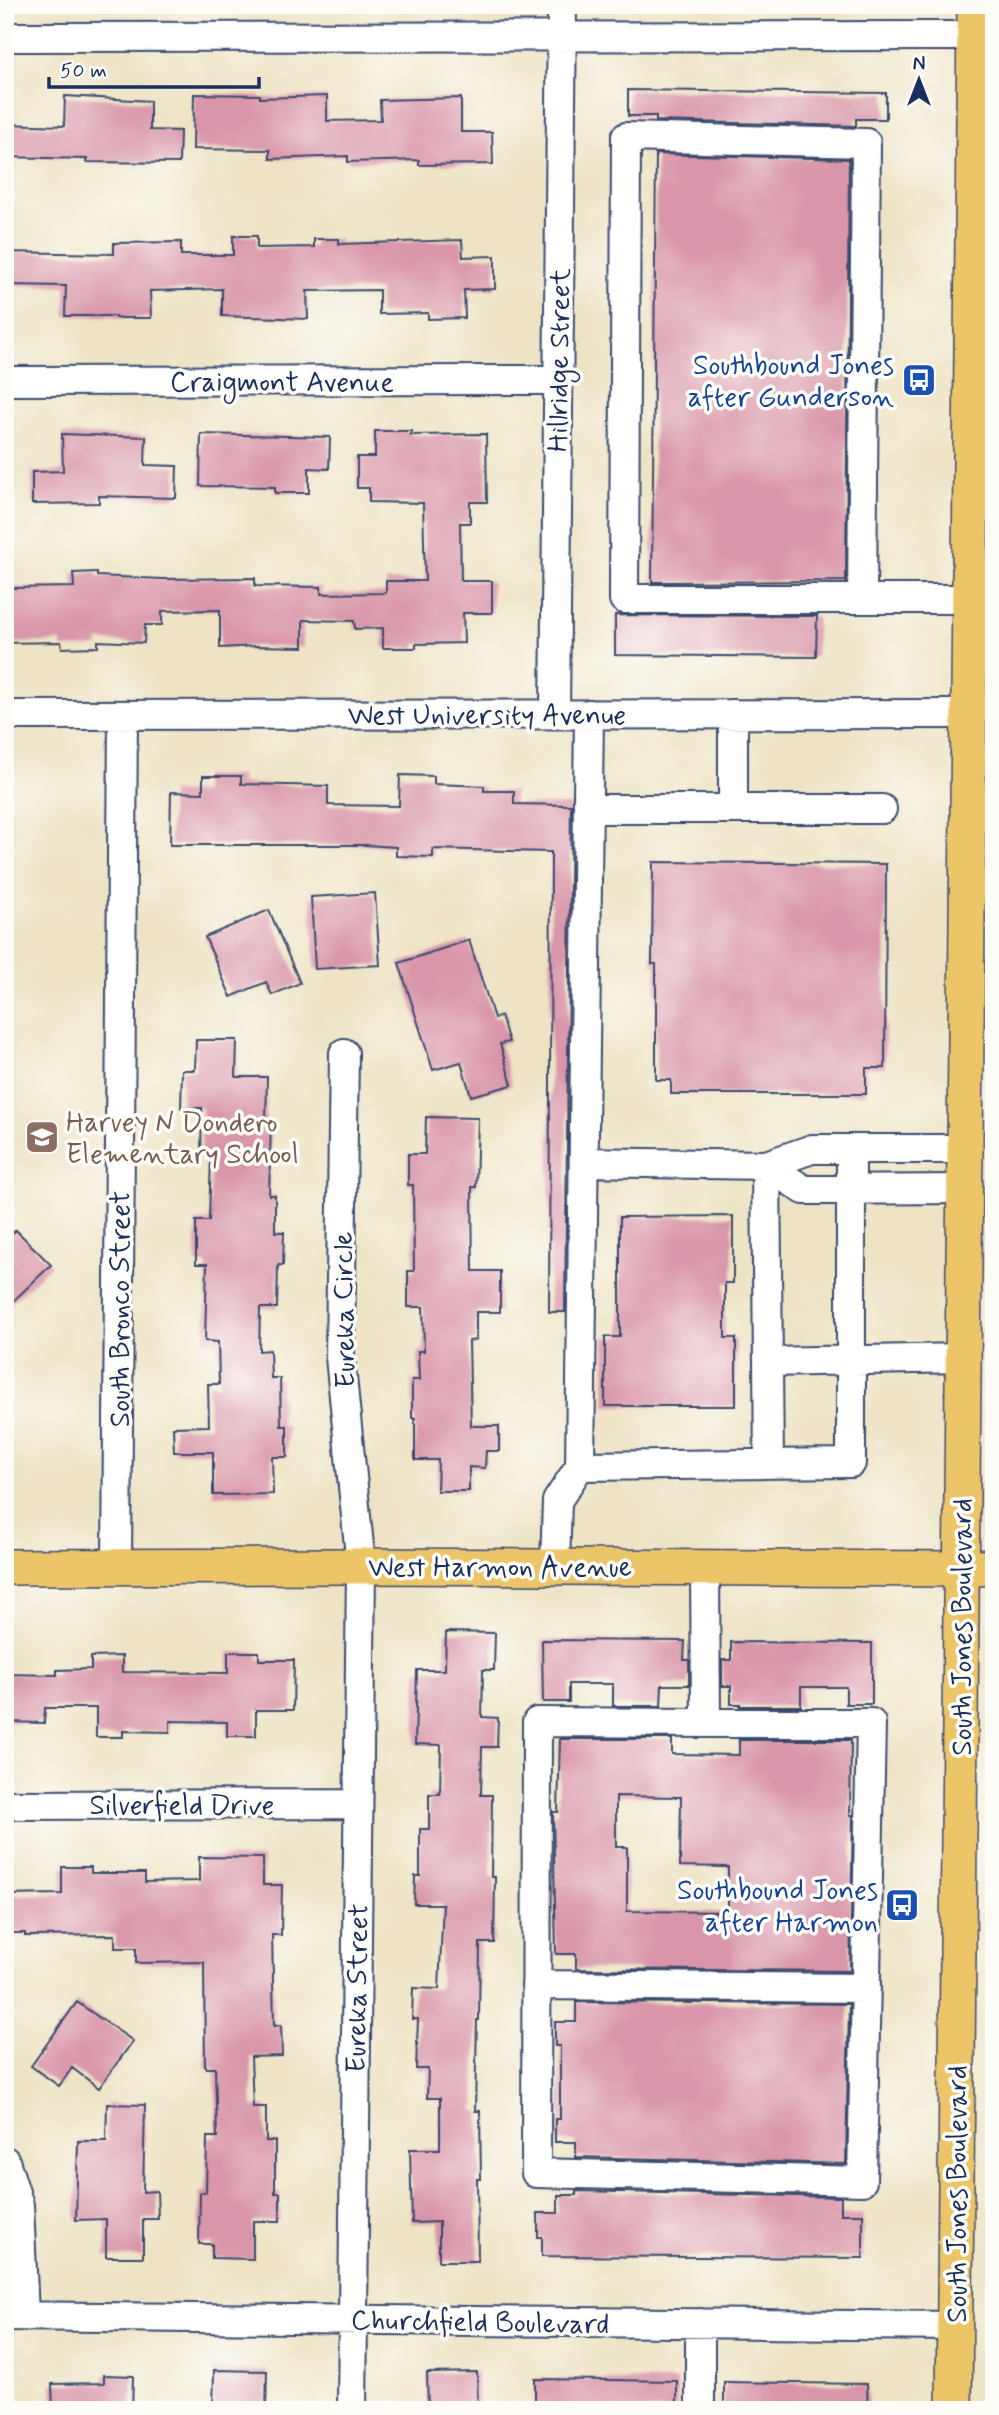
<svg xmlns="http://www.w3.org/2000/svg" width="999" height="2415" viewBox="0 0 999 2415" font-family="Mynerve,sans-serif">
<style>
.building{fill:#d995a9;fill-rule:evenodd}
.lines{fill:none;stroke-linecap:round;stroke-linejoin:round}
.minor-casing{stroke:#3b4a6d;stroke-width:32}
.major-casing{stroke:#3b4a6d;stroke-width:38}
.minor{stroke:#fff;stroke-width:28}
.major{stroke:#edc569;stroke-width:35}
.labels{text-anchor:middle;stroke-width:7;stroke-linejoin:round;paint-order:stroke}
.street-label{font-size:28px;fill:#1b2f5e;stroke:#fdfcf7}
.transit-label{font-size:28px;fill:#164399;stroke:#fdfcf7;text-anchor:end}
.education-label{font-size:28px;fill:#785e54;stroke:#fdfcf7;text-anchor:start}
</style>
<rect width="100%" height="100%" fill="#fdfcf7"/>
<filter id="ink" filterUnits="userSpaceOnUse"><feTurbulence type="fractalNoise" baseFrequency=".0143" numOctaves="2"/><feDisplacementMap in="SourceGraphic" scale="14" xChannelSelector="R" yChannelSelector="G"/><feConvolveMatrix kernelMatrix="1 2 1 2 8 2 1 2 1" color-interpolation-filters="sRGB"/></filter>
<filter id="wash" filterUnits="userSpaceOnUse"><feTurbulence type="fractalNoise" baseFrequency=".00686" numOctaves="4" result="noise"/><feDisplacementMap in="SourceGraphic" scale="28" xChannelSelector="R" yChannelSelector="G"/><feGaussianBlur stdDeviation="1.57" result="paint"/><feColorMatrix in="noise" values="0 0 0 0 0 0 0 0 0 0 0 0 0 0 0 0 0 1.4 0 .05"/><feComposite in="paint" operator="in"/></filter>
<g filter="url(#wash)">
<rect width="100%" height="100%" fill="#eee3c5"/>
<g id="blocks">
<!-- building -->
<path class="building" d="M628 90 886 93V119H856V126L656 121V116H628Z
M194 94 260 95V98L327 96V121L381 120 380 100 461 98V132H492L493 164 419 165V160L348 162V156L270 159V150L193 149Z
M65 96 150 101V130L180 131 179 163 86 162 87 159 5 157V124L64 126Z
M656 154 849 159 846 581 652 582Z
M233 236H257V248L314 247V239H339V244L462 240 463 257 495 256V289L464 290 465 318 428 319V313L379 314V290L307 291 308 319 222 316V289L150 291 151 318H115V316H65L66 286 5 285V252L114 254V243L181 242V255H233Z
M375 431H412L411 435 486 434 487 502H470V523H460L461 581H492V613H463L464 643 416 644V648H383V628L355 629 354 621 303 620V647L256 646 220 648V610L162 611V625H145L144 643 98 641V647L62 648 61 642 5 643V588L74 587 73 573 97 572V576L163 579 255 578V586L321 587V594L386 593V581H425L423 503 369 502V488H357V457H375Z
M62 434 146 437 145 465 177 466 176 498 99 496V503L32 504V472L63 471Z
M201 434 330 437 329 469 309 468V493H275V487L200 486Z
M615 615 817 616 816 657 615 655Z
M400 775 434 776V784L484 786V791H514V804L571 805 565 1312H549L551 852 433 849V857L396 856V847L365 845H170L171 792 203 793V776H241V784L328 786V805L399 806Z
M653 862 886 864 885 1068H866V1094H671V1080H656V964H652Z
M375 893 380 965 315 969 311 897Z
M269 910 300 983 272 995 266 982 231 997 205 937Z
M469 940 494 1018 501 1016 509 1042 500 1044 512 1085 471 1096 461 1062 433 1070 399 963Z
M196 1040H237L236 1077H267L266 1120 271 1121 269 1195H275V1232H284L283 1265H278L277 1308H260L259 1351 270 1350 271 1378H280L281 1426H287V1457H272L273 1494 213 1495V1452H174L173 1427 209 1426 208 1384H219L218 1342 205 1341 207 1264H196V1221H209L211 1155 201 1154 202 1108H181L182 1070H195Z
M426 1117 478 1118 476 1187H472L473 1271H500V1312H476V1340L469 1341 471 1426H499V1451H486L485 1468 469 1467V1491H437L438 1460H415V1418H412V1380H419L418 1351H424L423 1307H408V1271H414L413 1185H408V1154H425Z
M733 1216V1283H725V1338H736V1406H605V1337H620V1217Z
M16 1230 51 1265 5 1309V1240Z
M446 1632 495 1633 494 1670H483L482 1717 498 1718 497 1747H482L481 1795H492L491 1877H495L494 1943H480L479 2020H477L475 2111H480L481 2179H477L478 2261H439V2222L412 2223 410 2149H440V2098H427L428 2069H416L418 2019H412L413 1988 439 1989 443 1904H414L415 1876H420V1829H429V1794H440L441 1745 415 1744 417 1670H445Z
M542 1640 685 1641 684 1660H689V1685H662L661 1706H613V1684H569V1702H543Z
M731 1642 872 1643V1704H846V1687H801V1706H740V1704H731V1686H722V1660H731Z
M228 1652H259V1660H294L293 1710H256V1736H227V1722L170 1721V1732L123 1731V1737H96V1708H45L44 1723 5 1722V1674L57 1675V1670L91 1669V1657L122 1656V1672L228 1673Z
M560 1739H672V1754L739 1755V1740H851L850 1815H853L850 1971 576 1969V1954H556L553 1812H558ZM616 1796 681 1797 680 1866 728 1867V1912L627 1911V1847H616Z
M199 1857 263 1858V1885H282L281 1935H272L274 2026 281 2025 282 2056 251 2057 253 2107H266V2141H275V2193H280V2221H253V2259L212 2258V2244H199L200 2192H206L207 2137H217L215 2068H205L204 1962 136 1963V1948H115V1935L25 1936V1933H5V1895L62 1894V1867H91V1873H145V1882L199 1881Z
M77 2002 133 2041 99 2088 72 2068 59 2086 31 2066Z
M576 2002 849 2004 846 2164 576 2157V2142H555V2119H560V2046H555V2022H576Z
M107 2104 145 2105 143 2192 157 2191 158 2219H143V2257H106V2219L76 2220 78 2141H106Z
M576 2191 841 2197V2214H863V2258L542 2256V2237H538V2213H558V2195H576Z
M214 2370 267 2371 266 2410H213Z
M477 2372 478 2410H428L427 2373Z
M104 2375 133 2376 132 2410H53L52 2384 104 2383Z
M535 2379 677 2381V2410H535Z
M724 2382 867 2384 868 2410H724Z"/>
</g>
</g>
<g filter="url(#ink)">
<use href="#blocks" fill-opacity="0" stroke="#3b4a6d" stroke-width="2"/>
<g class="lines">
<!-- minor casing -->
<g class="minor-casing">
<path id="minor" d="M5 37 974 36
M5 381 558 380
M862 599 866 143 626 137 624 599H970
M555 714 562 5
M589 714 580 1466 851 1463V1150
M733 714V809
M5 715 969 714
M588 809H882
M344 1053 340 1357 361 1566 352 2410
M584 1162 766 1165 812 1149H965
M766 1165 769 1464
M766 1165 804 1190 965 1189
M768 1362 963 1358
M117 1566 123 715
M555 1566 557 1501 580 1466
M705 1567 706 1723 537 1722 536 2173 862 2181 871 1723H706
M5 1805 358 1804
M536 1985 866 1988
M5 2161 19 2205 24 2315
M5 2316 955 2326
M700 2323V2410"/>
</g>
<!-- major casing -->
<g class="major-casing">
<path id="major" d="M5 1567 361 1566 962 1569 994 1567
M954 2410 975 5"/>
</g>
<!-- minor -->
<use href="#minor" class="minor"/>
<!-- major -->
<use href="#major" class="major"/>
</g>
</g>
<!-- icons -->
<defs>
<g id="bus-square" transform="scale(1.75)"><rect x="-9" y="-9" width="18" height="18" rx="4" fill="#1a4fb4" stroke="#fdfcf7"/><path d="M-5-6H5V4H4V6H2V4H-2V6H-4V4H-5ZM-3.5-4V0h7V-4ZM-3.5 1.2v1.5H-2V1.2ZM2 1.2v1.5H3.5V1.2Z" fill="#fff"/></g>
<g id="school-square" transform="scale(1.75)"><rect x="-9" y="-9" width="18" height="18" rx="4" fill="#8d6e63" stroke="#fdfcf7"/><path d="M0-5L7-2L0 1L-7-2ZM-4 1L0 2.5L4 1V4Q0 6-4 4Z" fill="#fff"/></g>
</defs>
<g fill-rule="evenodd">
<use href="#bus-square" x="919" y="380"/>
<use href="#school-square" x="42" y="1137"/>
<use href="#bus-square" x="902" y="1905"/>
</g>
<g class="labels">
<!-- street labels -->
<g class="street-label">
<text transform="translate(558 360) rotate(-89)" y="10">Hillridge Street</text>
<text x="282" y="391">Craigmont Avenue</text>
<text x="487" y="724">West University Avenue</text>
<text transform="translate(119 1309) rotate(-90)" y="10">South Bronco Street</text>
<text transform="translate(343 1310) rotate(-91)" y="10">Eureka Circle</text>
<text x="500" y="1576">West Harmon Avenue</text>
<text transform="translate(961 1627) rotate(-90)" y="10">South Jones Boulevard</text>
<text x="182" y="1814">Silverfield Drive</text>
<text transform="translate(356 1988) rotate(-89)" y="10">Eureka Street</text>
<text transform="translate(956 2194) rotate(-90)" y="10">South Jones Boulevard</text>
<text transform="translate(480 2321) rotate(1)" y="10">Churchfield Boulevard</text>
</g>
<!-- transit labels -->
<g class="transit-label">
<text x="894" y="374">Southbound Jones<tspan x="894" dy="32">after Gunderson</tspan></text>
<text x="878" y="1899">Southbound Jones<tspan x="878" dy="32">after Harmon</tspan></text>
</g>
<!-- education labels -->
<g class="education-label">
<text x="66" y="1131">Harvey N Dondero<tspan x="66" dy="32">Elementary School</tspan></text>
</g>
</g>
<!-- margin -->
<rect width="999" height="2415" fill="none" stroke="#fdfcf7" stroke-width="28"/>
<!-- north arrow -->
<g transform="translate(919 80)" stroke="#fdfcf7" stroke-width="5" paint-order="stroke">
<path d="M0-5L12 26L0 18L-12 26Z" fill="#1b2f5e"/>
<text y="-10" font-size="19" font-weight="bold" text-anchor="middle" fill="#1b2f5e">N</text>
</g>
<!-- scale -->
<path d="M49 77v10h210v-10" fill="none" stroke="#1b2f5e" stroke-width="3.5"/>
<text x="60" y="77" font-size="21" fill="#1b2f5e" stroke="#fdfcf7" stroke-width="5" paint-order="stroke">50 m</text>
</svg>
